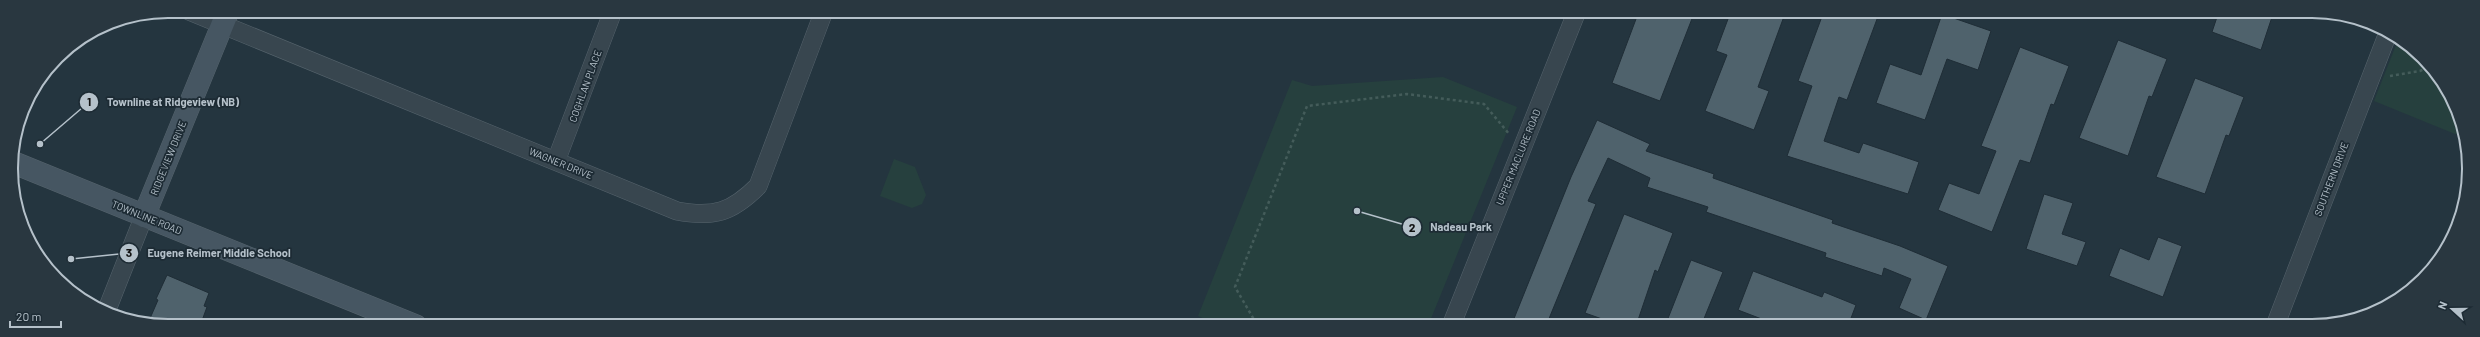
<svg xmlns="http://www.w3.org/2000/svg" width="2480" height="337" viewBox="0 0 2480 337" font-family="Barlow,sans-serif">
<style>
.green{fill:#26403e}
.building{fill:#4f626c;stroke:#1f2d36}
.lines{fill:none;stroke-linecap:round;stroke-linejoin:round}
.street-casing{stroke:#56646d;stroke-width:19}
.secondary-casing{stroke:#56646d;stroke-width:23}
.path{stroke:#445c5a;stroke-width:2.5;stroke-dasharray:3 3;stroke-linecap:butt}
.street{stroke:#38464f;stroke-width:18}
.secondary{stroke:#465662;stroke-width:22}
.labels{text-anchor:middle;stroke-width:3.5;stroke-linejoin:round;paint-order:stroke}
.street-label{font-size:10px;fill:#b5c1ca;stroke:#1d2b34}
.rim{fill:none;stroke:#b5c1ca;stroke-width:2}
.leader{fill:none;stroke:#b5c1ca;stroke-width:1.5}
.callout-dot{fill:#b5c1ca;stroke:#1d2b34;stroke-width:1.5}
.mark-label{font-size:12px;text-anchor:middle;font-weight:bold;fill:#111}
.callout-label{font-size:11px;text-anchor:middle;font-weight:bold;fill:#b5c1ca;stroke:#1d2b34;stroke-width:3.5;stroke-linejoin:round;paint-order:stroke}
</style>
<rect width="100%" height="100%" fill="#24353f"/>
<!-- green -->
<path class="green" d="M2398 40 2430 65 2461 118 2463 133 2455 134 2374 101Z
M1443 77 1517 107 1428 326H1221L1198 316 1292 80 1312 86Z
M894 159 915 167 926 195 922 204 912 208 880 196Z"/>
<!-- building -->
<path class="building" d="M1639 11H1695L1660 101 1612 83Z
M1731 11H1786L1758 87 1769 91 1754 130 1705 111 1727 55 1716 51Z
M1824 11H1880L1847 100 1839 97 1824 141 1859 153 1863 143 1919 162 1908 194 1787 156 1812 86 1798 81Z
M2219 11H2274L2261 50 2212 32Z
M1942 14 1991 31 1978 70 1947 59 1925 120 1876 103 1890 64 1921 75Z
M2118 40 2167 59 2152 97 2149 96 2128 156 2079 138Z
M2020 47 2069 66 2054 105 2051 104 2030 163 2020 160 1992 232 1938 210 1949 183 1979 194 1996 151 1981 146Z
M2195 78 2244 97 2229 136 2226 135 2205 194 2156 177Z
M1597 120 1650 144 1646 151 1714 174 1713 178 1833 220 1832 223 1900 246 1948 266 1926 320 1899 308 1911 279 1884 268 1882 276 1825 257 1826 253 1706 212 1708 207 1647 187 1650 178 1608 158 1588 201 1596 204 1546 326H1511L1571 177Z
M2044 194 2073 203 2062 234 2086 242 2077 266 2026 249Z
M1624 214 1673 233 1658 272 1655 270 1636 326H1622L1585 313Z
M2158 237 2182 246 2163 297 2109 276 2120 248 2149 260Z
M1691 260 1723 272 1701 326H1665Z
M1753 271 1822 297 1824 292 1856 305 1848 326H1780L1738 310Z
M167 275 209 293 204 306 207 307 200 326H158L148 323 158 300 156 299Z"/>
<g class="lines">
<!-- street casing -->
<g class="street-casing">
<path id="street" d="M189 11 677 211C714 218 732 212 758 186L824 11
M556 161 613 11
M106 312 144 216
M1451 326 1577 11
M2275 326 2388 33"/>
</g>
<!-- secondary casing -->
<g class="secondary-casing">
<path id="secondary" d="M12 162 416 326
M144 216 228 11"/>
</g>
<!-- path -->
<path class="path" d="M2390 76 2420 71 2431 66
M1262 326 1256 323 1235 287 1307 106 1407 94 1484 104 1510 135"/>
<!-- street -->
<use href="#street" class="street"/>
<!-- secondary -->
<use href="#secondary" class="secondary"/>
</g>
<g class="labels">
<!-- street labels -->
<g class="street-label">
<text transform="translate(585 86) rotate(-70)" y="4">COGHLAN PLACE</text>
<text transform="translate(1518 157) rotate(-68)" y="4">UPPER MACLURE ROAD</text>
<text transform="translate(168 158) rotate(-68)" y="4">RIDGEVIEW DRIVE</text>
<text transform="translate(561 163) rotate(22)" y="4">WAGNER DRIVE</text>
<text transform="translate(2331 179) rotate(-69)" y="4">SOUTHERN DRIVE</text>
<text transform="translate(147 217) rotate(22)" y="4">TOWNLINE ROAD</text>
</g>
</g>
<!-- crop -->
<path d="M0 0H2480V337H0ZM168 18H2312A150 150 0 0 1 2462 168V169A150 150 0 0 1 2312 319H168A150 150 0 0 1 18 169V168A150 150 0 0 1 168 18Z" fill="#293740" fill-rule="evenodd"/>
<path class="rim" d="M168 18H2312A150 150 0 0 1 2462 168V169A150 150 0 0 1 2312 319H168A150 150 0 0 1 18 169V168A150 150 0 0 1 168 18Z"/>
<!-- callouts -->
<path class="leader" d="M40 144L89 102M1357 211L1412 227M71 259L129 253"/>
<g class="callout-dot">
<circle cx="40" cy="144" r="4"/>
<circle cx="1357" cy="211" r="4"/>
<circle cx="71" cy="259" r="4"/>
<circle cx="89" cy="102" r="10"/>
<circle cx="1412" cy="227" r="10"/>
<circle cx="129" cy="253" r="10"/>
</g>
<g class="mark-label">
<text x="89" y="106">1</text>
<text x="1412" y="232">2</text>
<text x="129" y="257">3</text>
</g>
<g class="callout-label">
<text x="173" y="106">Townline at Ridgeview (NB)</text>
<text x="1461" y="231">Nadeau Park</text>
<text x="219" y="257">Eugene Reimer Middle School</text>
</g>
<!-- north arrow -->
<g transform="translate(2452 309) rotate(291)" stroke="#1d2b34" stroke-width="3" paint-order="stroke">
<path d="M0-3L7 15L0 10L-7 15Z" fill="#b5c1ca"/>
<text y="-6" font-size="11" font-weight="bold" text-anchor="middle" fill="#b5c1ca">N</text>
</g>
<!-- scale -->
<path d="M10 321v6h51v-6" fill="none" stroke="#b5c1ca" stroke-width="2"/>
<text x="16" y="321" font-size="12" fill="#b5c1ca" stroke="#1d2b34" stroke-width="3" paint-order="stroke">20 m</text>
</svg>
